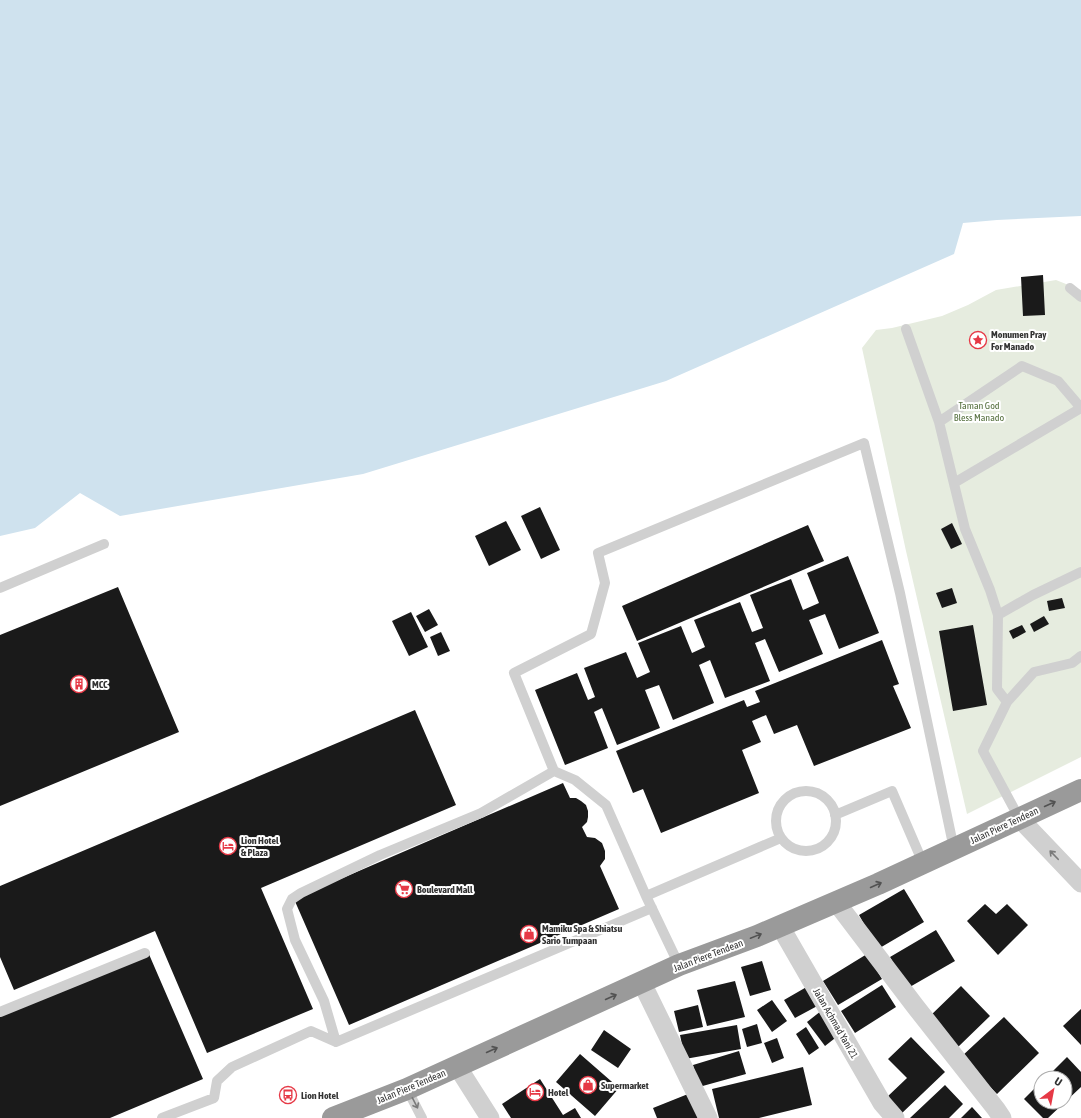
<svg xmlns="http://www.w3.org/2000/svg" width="1081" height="1118" viewBox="0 0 1081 1118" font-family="'Asap Condensed',sans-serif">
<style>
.green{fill:#e6ecdf}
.water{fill:#cfe2ee}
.building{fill:#1a1a1a}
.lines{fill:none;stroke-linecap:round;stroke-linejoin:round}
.lane{stroke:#d0d0d0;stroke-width:10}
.street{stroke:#d0d0d0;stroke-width:19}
.highway{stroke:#9a9a9a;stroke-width:22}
.oneway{stroke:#525252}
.oneway2{stroke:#7a7a7a}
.labels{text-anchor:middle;stroke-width:4;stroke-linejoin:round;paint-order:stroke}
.poi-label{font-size:10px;font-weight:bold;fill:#333;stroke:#fff;text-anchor:start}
.park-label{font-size:10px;fill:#56703f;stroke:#fff}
.street-label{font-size:10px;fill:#333;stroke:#fff}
</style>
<rect width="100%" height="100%" fill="#fff"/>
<!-- green -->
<path class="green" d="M1056 280 1081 290V757L967 814 906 551 862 348 876 330 892 328 942 316 968 305 996 290Z"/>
<!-- water -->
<path class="water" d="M0 0H1081V216L997 220 963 223 954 254 666 381 363 474 120 516 80 493 35 528 0 536Z"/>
<!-- building -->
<path class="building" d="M1043 275 1045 315 1023 316 1021 277Z
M540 507 560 550 541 559 521 516Z
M506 521 521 550 489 566 475 536Z
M952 523 962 544 951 549 941 529Z
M808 525 824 561 637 641 622 606Z
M848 556 879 633 839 649 825 614 809 620 823 654 779 672 765 639 755 643 770 681 725 698 710 660 699 665 714 703 673 720 659 685 645 690 660 728 617 745 602 708 594 712 608 748 565 765 535 690 577 673 588 700 595 697 584 668 626 652 637 678 650 672 638 643 681 626 692 653 705 647 694 620 740 602 752 632 763 628 750 595 791 579 803 610 819 603 807 573Z
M118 587 179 732 0 806V635Z
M952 588 957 603 942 608 936 593Z
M1062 598 1065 608 1049 611 1047 601Z
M429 609 438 625 425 632 416 616Z
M411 612 428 647 409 656 392 621Z
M1044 616 1049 624 1034 632 1030 624Z
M973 625 987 705 953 711 939 631Z
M1022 625 1026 632 1013 639 1009 631Z
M441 632 450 651 438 656 430 637Z
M882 640 899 684 893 686 911 728 814 766 797 725 774 734 766 715 752 721 761 742 742 750 759 793 661 833 643 789 633 793 616 751 744 700 747 707 760 702 755 691Z
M415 710 456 805 261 888 313 1009 207 1053 155 931 14 990 0 957V886Z
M563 783 570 798H576L581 801 586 805 588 811V817L587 822 582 827 587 837 595 838 602 843 605 851V859L600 866 619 909 349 1025 294 899Z
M904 889 924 922 878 949 859 915Z
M985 904 996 914 1007 904 1028 925 998 955 967 921Z
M936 930 955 961 908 988 890 957Z
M148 952 203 1079 110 1118H0V1014Z
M867 954 882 979 838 1005 823 981Z
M762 961 771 990 750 996 741 967Z
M735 981 745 1017 707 1026 697 990Z
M810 985 821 1004 795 1018 784 1000Z
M882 985 896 1007 855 1033 841 1011Z
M961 986 990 1016 958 1047 929 1017Z
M772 1000 787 1021 772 1032 757 1010Z
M698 1005 703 1027 679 1032 674 1011Z
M1081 1009V1045L1063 1026Z
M821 1011 839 1035 825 1046 807 1022Z
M1004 1017 1039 1053 997 1094 961 1057Z
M757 1024 762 1043 747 1047 742 1029Z
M737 1025 741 1049 685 1059 680 1035Z
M806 1027 819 1048 809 1055 796 1034Z
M604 1030 631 1049 618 1068 591 1050Z
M911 1037 945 1072 901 1114 886 1098 907 1078 888 1059Z
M777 1038 784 1058 772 1063 764 1043Z
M739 1051 746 1074 699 1087 693 1065Z
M580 1054 619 1088 595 1116 556 1082Z
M1067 1057 1081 1072V1087L1048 1118H1043L1024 1099 1041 1082V1102H1065V1078H1046Z
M803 1067 812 1105 759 1118H719L712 1089Z
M540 1079 563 1115 575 1108 581 1118H511L502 1104Z
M945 1085 963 1104 949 1118H910Z
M688 1094 698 1118H657L653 1108Z
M972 1107 982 1118H961Z"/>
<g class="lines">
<!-- lane -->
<path class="lane" d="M1070 288 1081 297
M906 329 939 422 965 529 990 590 998 615
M939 422 1022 366 1058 381 1081 408
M954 483 1081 408
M1081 572 1033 595 998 615 997 689 1007 702 1034 672 1072 663 1081 656
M0 588 104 544
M1007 702 983 751 1019 818
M554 771 514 673 591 634 605 583 598 553 864 443 900 593 954 849
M776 821a30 30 0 1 1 60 0a30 30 0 1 1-60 0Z
M835 815 892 791 923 863
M646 896 781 838
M0 1012 145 953
M336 1042 324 1001 295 940 287 909 292 899 301 893 380 855 481 813 554 771 575 780 606 805 646 896 679 965
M407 1089 422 1118
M162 1118 214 1098 217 1081 232 1067 311 1031 336 1042 652 908"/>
<!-- street -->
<path class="street" d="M1019 818 1081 883
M836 902 915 1006 996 1109 1002 1118
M780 926 882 1103 895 1118
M642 983 708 1118
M457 1066 490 1118"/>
<!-- highway -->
<path class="highway" d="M333 1118 407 1089 679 965 757 936 878 884 1081 790"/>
</g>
<!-- one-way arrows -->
<defs><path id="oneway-shaft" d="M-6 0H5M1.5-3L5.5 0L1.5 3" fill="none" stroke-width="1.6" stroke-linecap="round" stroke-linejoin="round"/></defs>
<g class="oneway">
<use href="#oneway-shaft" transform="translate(1050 804) rotate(-24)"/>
<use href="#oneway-shaft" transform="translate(876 885) rotate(-24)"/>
<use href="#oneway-shaft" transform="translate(756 936) rotate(-22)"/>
<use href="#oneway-shaft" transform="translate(611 997) rotate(-24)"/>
<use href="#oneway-shaft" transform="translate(492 1050) rotate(-24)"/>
</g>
<g class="oneway2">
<use href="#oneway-shaft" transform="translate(1054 855) rotate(-134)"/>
<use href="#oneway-shaft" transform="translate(415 1103) rotate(63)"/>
</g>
<!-- icons -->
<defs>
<g id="sight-ring" transform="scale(0.9)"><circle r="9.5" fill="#fff" stroke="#e63946" stroke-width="1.5"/><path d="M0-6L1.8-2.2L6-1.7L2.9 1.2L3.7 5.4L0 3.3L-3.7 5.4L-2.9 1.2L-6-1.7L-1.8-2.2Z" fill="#e63946"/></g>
<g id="building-ring" transform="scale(0.9)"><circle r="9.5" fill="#fff" stroke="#e63946" stroke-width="1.5"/><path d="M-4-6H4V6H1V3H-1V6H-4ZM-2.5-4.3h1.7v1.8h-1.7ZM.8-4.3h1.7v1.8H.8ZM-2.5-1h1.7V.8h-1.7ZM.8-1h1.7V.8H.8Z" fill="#e63946"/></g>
<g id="hotel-ring" transform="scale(0.9)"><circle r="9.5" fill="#fff" stroke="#e63946" stroke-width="1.5"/><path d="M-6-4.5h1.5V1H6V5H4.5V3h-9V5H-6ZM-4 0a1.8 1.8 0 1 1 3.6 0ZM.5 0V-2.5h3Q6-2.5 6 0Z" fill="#e63946"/></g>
<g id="supermarket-ring" transform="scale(0.9)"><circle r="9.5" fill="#fff" stroke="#e63946" stroke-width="1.5"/><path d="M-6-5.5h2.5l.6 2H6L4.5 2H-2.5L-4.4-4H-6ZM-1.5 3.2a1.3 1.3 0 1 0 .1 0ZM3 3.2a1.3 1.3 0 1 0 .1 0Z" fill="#e63946"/></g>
<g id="shop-ring" transform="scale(0.9)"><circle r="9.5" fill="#fff" stroke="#e63946" stroke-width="1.5"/><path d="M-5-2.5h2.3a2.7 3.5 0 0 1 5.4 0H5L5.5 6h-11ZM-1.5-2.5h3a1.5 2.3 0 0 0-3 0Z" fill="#e63946"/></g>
<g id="bus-ring" transform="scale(0.9)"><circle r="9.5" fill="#fff" stroke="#e63946" stroke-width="1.5"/><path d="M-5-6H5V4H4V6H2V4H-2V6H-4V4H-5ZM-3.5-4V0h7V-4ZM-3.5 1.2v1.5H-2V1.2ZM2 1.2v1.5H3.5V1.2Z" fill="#e63946"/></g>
</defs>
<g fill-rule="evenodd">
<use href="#sight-ring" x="978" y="340"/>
<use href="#building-ring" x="79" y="684"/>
<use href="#hotel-ring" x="228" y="846"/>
<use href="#supermarket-ring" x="404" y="889"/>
<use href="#shop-ring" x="529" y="934"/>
<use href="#shop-ring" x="588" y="1085"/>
<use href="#hotel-ring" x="535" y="1092"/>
<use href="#bus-ring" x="288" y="1095"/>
</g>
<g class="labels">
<!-- poi labels -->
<g class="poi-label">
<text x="991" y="338">Monumen Pray<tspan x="991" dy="12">For Manado</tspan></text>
<text x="92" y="688">MCC</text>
<text x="241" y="844">Lion Hotel<tspan x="241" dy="12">&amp; Plaza</tspan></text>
<text x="417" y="893">Boulevard Mall</text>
<text x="542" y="932">Mamiku Spa &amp; Shiatsu<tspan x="542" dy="12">Sario Tumpaan</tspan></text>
<text x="601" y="1089">Supermarket</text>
<text x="548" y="1096">Hotel</text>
<text x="301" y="1099">Lion Hotel</text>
</g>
<!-- park labels -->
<g class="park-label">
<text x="979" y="409">Taman God<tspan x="979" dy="12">Bless Manado</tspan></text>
</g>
<!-- street labels -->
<g class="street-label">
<text transform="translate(1004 825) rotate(-25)" y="4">Jalan Piere Tendean</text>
<text transform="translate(708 955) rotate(-21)" y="4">Jalan Piere Tendean</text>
<text transform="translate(836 1023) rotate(60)" y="4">Jalan Achmad Yani 21</text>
<text transform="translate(411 1086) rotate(-23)" y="4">Jalan Piere Tendean</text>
</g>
</g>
<!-- north arrow -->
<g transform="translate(1053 1090) rotate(32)"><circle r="19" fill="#ffffff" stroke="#adadad"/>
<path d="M0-3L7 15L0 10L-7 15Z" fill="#e63946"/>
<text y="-6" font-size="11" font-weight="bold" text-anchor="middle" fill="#333333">U</text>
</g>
</svg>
